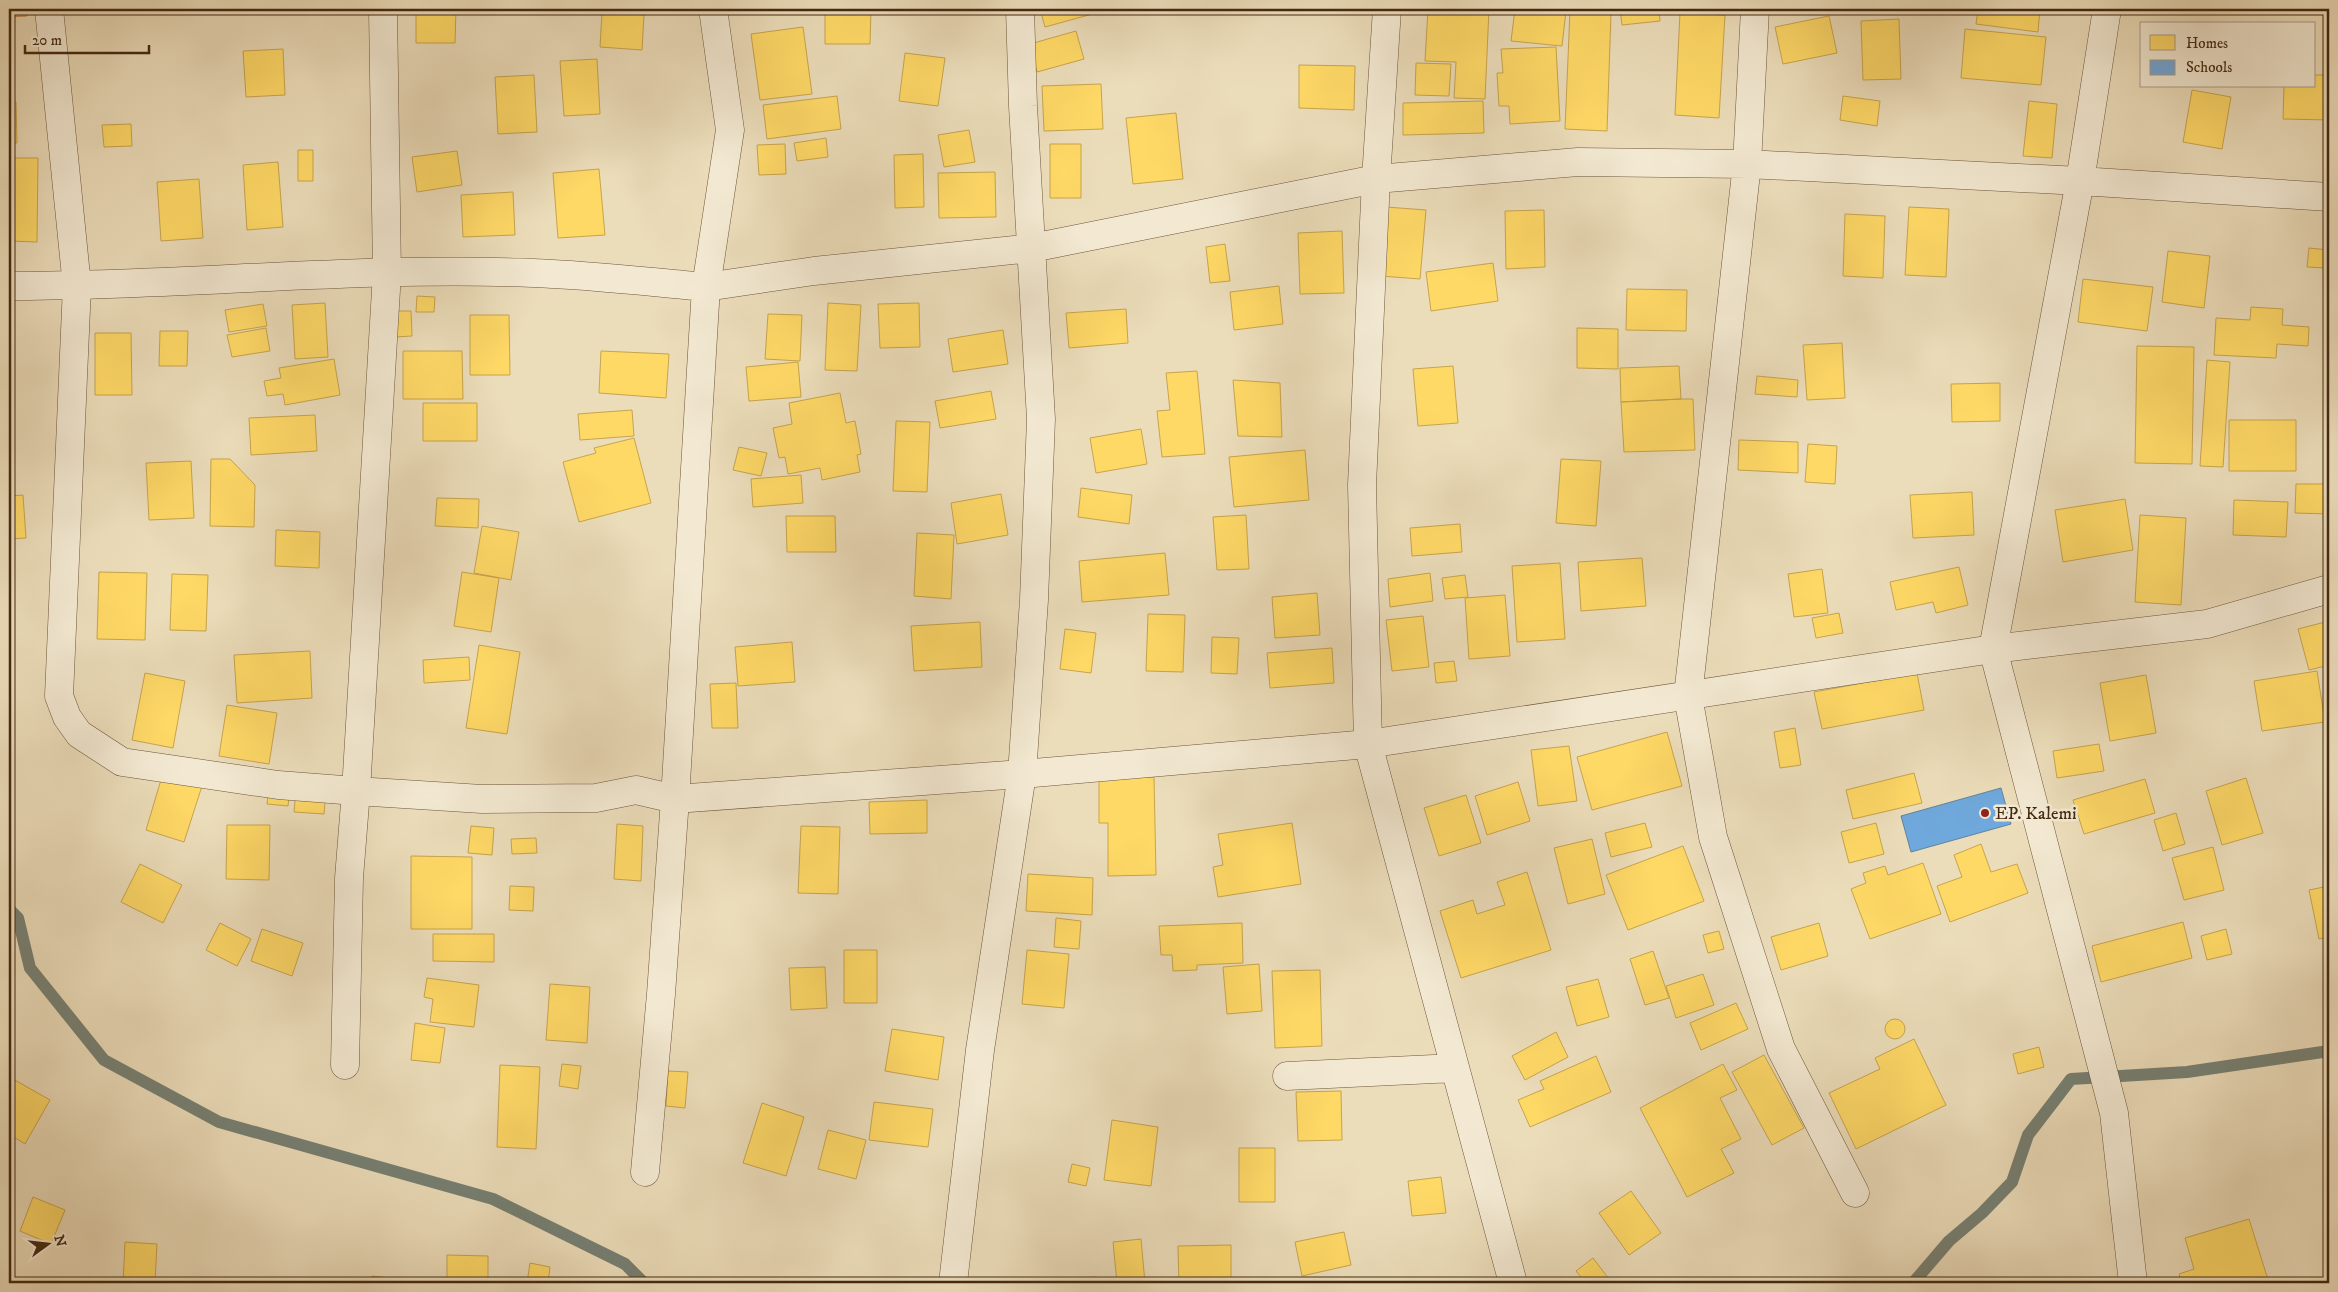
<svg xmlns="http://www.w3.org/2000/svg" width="2338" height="1292" viewBox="0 0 2338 1292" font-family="'IM FELL DW Pica',serif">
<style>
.homes{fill:#ffd966;stroke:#c7a44d}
.schools{fill:#6fa8dc;stroke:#62829f}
.health{fill:#f6b26b;stroke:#c08950}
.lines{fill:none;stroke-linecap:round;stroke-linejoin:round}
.stream{stroke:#778174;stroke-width:12}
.minor-casing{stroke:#6d563c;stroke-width:29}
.tertiary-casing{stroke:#6d563c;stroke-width:29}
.minor{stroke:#f3e9d2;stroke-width:28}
.tertiary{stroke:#f3e9d2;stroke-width:28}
.poi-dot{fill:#8f2418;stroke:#f3e9d2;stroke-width:2}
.labels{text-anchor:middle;stroke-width:5;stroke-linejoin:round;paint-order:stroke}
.poi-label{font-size:18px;fill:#432912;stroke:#f3e9d2;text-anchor:start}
</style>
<rect width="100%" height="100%" fill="#ecddba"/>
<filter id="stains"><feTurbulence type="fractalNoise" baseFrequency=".004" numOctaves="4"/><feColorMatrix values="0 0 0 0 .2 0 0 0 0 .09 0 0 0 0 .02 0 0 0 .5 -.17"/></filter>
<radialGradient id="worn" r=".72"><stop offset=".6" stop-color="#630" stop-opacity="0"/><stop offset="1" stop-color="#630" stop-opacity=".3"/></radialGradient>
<!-- homes -->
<path class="homes" d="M416 9H456L455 43H416Z
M825 9H871L870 44H825Z
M1040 9H1106L1107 10 1045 27Z
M1428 9H1489L1485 99 1454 98 1456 62 1425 61Z
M1515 9 1566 11 1562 46 1511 41Z
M1620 9H1659L1660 21 1622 25Z
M1978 9H2040L2038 32 1976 24Z
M1570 11 1611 13 1607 131 1565 129Z
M602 12 644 15 642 50 600 47Z
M1680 13 1725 15 1719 118 1675 115Z
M1829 16 1837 53 1783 64 1775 27Z
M1899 19 1901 79 1863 80 1861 21Z
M9 22H12L14 64H9Z
M803 27 812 94 760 100 751 34Z
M1965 29 2046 37 2041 85 1961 78Z
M1076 31 1084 59 1037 72 1030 44Z
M1556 47 1560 121 1510 124 1509 106H1499L1497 73H1503L1501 49Z
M283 49 285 95 246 97 243 51Z
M905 53 945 58 938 106 899 101Z
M597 59 600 114 564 116 560 61Z
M1416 63 1451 64 1449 96 1415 95Z
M1299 65 1355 66 1354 110 1299 108Z
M534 75 537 132 498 134 495 77Z
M2314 75H2329V120L2283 119 2284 86H2314Z
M1101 84 1103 129 1044 131 1042 86Z
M2192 90 2231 97 2222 149 2183 142Z
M837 96 841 129 767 139 763 105Z
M1843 96 1880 101 1877 126 1840 120Z
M1483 101 1484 133 1403 135V103Z
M2029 101 2057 104 2052 158 2023 156Z
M9 102H16L17 143H9Z
M1176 113 1183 179 1133 184 1126 118Z
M131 124 132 146 104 147 102 125Z
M969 130 975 162 944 167 938 135Z
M826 138 828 157 797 161 794 143Z
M785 144 786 174 759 175 757 145Z
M1050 144H1081V198H1050Z
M298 150H313V181H298Z
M457 151 462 185 417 192 412 157Z
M923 154 924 207 895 208 894 155Z
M9 158H38L37 242 9 241Z
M278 162 283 227 247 230 243 165Z
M599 169 605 235 558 238 553 173Z
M995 172 996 217 939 218 938 173Z
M199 179 203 238 161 241 157 182Z
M513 192 515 235 463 237 461 195Z
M1386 207 1426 210 1420 279 1381 276Z
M1909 207 1949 209 1946 277 1905 275Z
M1544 210 1545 267 1506 269 1505 211Z
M1845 214 1885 216 1883 278 1843 276Z
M1342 231 1344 293 1300 294 1298 233Z
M1225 244 1230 281 1210 283 1206 247Z
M2309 248 2329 250V295H2324L2326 268 2307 267Z
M2168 251 2210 256 2204 308 2162 302Z
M1493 263 1498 301 1431 311 1426 272Z
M2083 279 2153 287 2147 331 2078 322Z
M1279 286 1283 324 1234 330 1230 292Z
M1627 289 1687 290 1686 331 1626 330Z
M417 296 435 297 434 312H416Z
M325 303 328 357 295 359 292 305Z
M828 303 861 305 857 371 825 370Z
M919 303 920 347 880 348 878 304Z
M263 304 267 326 229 332 225 310Z
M2251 307 2283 309 2282 325 2309 327 2308 346 2277 344 2276 358 2214 355 2216 318 2250 320Z
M1126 309 1128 343 1069 348 1066 313Z
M395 311H411L412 336 395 337Z
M768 314 802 315 800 361 765 359Z
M470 315H509L510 375H470Z
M266 328 270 351 232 357 227 335Z
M1577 328 1618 329V369L1577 368Z
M1003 330 1008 364 953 372 948 339Z
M160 331H188L187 366H159Z
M95 333H131L132 395H95Z
M1842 343 1845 398 1807 400 1803 345Z
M2137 346 2194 347 2192 464 2135 463Z
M403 351H462L463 399H403Z
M601 351 669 354 666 398 599 393Z
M334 359 340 395 285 405 283 394 267 396 264 381 281 378 279 368Z
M2207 360 2230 362 2223 467 2200 466Z
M798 362 801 397 749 401 746 367Z
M1453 366 1458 423 1418 426 1413 369Z
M1679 366 1681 399 1621 402 1620 368Z
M1197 371 1205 454 1162 457 1157 411 1170 410 1166 373Z
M1757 376 1798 380 1797 397 1755 394Z
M1233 380 1280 383 1282 437 1238 436Z
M2000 383V421L1952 422 1951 384Z
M991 391 996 419 940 428 935 401Z
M840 393 846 423 855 421 861 454 857 455 860 472 822 480 820 468 788 474 785 457 779 458 773 428 792 424 789 403Z
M1681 399H1693L1695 450 1624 452 1621 402Z
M423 403H477V441H423Z
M632 410 634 436 580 440 578 414Z
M315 415 317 451 251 455 249 418Z
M2229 420H2296V471H2229Z
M896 421 930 422 927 492 893 491Z
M1141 429 1147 464 1096 473 1090 438Z
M634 438 651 503 579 522 563 462 596 453 594 448Z
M1739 440 1798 442V473L1738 470Z
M1808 444 1837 446 1835 484 1805 482Z
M739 447 767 453 761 476 733 470Z
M1305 450 1309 500 1234 507 1229 457Z
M211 459H230L255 485 254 527 210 526Z
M1561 459 1601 461 1596 526 1556 523Z
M191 461 194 518 149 520 146 463Z
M801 475 803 503 753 507 751 479Z
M2296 484H2329V514L2295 513Z
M1081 488 1132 495 1129 524 1078 517Z
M1972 492 1974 535 1913 538 1910 495Z
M1001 494 1008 535 957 544 951 503Z
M23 495 26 538 9 539V496Z
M437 498 479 499 478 528 435 526Z
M2125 499 2133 550 2063 562 2055 510Z
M2234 500 2288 502 2286 537 2233 535Z
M1246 515 1249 569 1217 570 1213 517Z
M2140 515 2186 518 2181 605 2135 602Z
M786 516H835L836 552H787Z
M1460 524 1462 552 1412 556 1410 528Z
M482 526 519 532 511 580 474 573Z
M276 530 320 532 319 568 275 566Z
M917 533 954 535 951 599 914 596Z
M1165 553 1169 595 1082 602 1079 561Z
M1642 558 1646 606 1581 611 1578 562Z
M1560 563 1565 639 1517 642 1512 566Z
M1959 567 1968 605 1936 613 1933 602 1896 610 1890 582Z
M1822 569 1828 613 1794 617 1788 574Z
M99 572 147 573 145 640 97 639Z
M462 572 499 578 491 632 454 626Z
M1430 573 1433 601 1390 607 1388 579Z
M172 574 208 575 206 631 170 630Z
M1465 575 1468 597 1445 599 1442 578Z
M1317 593 1320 635 1275 638 1272 597Z
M1505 595 1510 656 1469 659 1465 598Z
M1839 613 1843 633 1816 638 1812 618Z
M1148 614 1185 615 1183 672 1146 671Z
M1423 616 1429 667 1392 671 1386 620Z
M2329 621V665L2309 670 2298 629Z
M980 622 982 667 914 671 911 626Z
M1065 629 1096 633 1091 673 1060 669Z
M1212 637 1239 638 1237 674 1211 673Z
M792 642 795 682 738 686 735 647Z
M479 645 520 652 507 734 466 728Z
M1332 648 1334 683 1270 688 1267 653Z
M310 651 312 698 237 703 234 655Z
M469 657 470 680 424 683 423 660Z
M1454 661 1457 681 1436 683 1434 663Z
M2317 671 2325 722 2262 731 2254 681Z
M145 673 185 681 173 748 132 740Z
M1917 673 1924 710 1822 729 1814 692Z
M2146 675 2156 733 2110 741 2100 683Z
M736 683 738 728H712L710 684Z
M227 705 277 713 269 764 219 756Z
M1795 728 1801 765 1780 768 1774 732Z
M1667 732 1682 786 1592 810 1577 757Z
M2099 744 2104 771 2057 778 2053 751Z
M1569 746 1577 801 1538 806 1531 750Z
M163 773 202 786 184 842 146 830Z
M1914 773 1922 803 1853 819 1846 790Z
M1154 777 1156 875 1108 876V823H1099V778Z
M2246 778 2263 833 2222 845 2206 791Z
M2145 779 2155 813 2084 834 2073 800Z
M1518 782 1530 821 1487 835 1475 796Z
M269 786 290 789 288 806 267 804Z
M296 789 326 792 324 814 294 812Z
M1466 795 1481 843 1439 856 1424 808Z
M927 800V833L870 834 869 802Z
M2176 813 2185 844 2163 851 2154 820Z
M1292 823 1301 884 1218 897 1213 867 1223 865 1218 834Z
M1645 823 1652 847 1611 857 1605 833Z
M1876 823 1884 854 1849 863 1841 832Z
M617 824 643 826 641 881 614 879Z
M227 825H270L269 880 226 879Z
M471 826 494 828 492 855 468 853Z
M801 826 840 827 838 894 798 893Z
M536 838 537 853 512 854 511 839Z
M1592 839 1605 894 1568 904 1554 848Z
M1981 844 1991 872 2017 864 2028 893 1950 922 1937 886 1962 877 1954 855Z
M1683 846 1704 901 1628 930 1606 875Z
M2213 847 2224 890 2184 900 2172 858Z
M411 856 472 857V929H411Z
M1923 863 1941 914 1870 939 1851 889 1866 883 1863 873 1885 866 1888 875Z
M140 864 182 885 163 923 121 902Z
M1527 872 1551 950 1461 978 1440 911 1473 900 1477 914 1505 905 1497 882Z
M1028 874 1093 878 1092 915 1026 911Z
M510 886 534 887 533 911 509 910Z
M2329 886V937L2319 939 2309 890Z
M1056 918 1081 921 1079 949 1054 947Z
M2183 922 2192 958 2101 982 2092 946Z
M220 923 251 939 237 966 206 950Z
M1242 923 1243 963 1197 965V970L1173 971 1172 955H1161L1159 926Z
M1819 923 1828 956 1781 970 1771 937Z
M262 929 303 943 292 976 251 961Z
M2226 929 2232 954 2207 960 2201 936Z
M1719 931 1724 949 1708 953 1703 935Z
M433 934H494V962L433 961Z
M844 950H877V1003H844Z
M1027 950 1069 954 1064 1008 1022 1004Z
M1653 951 1669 998 1645 1005 1630 959Z
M1259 964 1262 1011 1227 1014 1223 967Z
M825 967 827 1008 791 1010 789 968Z
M1320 970 1322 1046 1275 1048 1272 971Z
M1703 974 1714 1005 1676 1018 1666 986Z
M427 978 479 985 474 1027 430 1022 433 999 424 997Z
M1598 979 1609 1017 1577 1026 1566 987Z
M550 984 590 987 587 1043 546 1040Z
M1736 1003 1748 1029 1701 1050 1690 1023Z
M1885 1029a10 10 0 1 1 20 0a10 10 0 1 1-20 0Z
M415 1023 445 1028 440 1063 411 1060Z
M892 1029 944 1037 938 1080 885 1071Z
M1556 1032 1568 1057 1525 1080 1512 1056Z
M1914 1039 1946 1105 1856 1149 1829 1093 1880 1069 1875 1058Z
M2039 1047 2044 1067 2018 1074 2013 1054Z
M1764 1055 1804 1128 1772 1145 1732 1072Z
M1596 1056 1611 1092 1530 1127 1518 1100 1544 1089 1540 1081Z
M562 1064 581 1066 578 1089 559 1086Z
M1723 1064 1737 1090 1720 1098 1741 1139 1721 1149 1734 1173 1687 1197 1640 1108Z
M500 1065 540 1067 536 1149 497 1147Z
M668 1071 688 1072 685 1108 666 1106Z
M13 1079 50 1100 25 1144 9 1134V1086Z
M1341 1091 1342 1140 1298 1141 1296 1092Z
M874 1102 933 1109 928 1147 869 1140Z
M762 1103 804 1117 786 1176 743 1163Z
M1112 1120 1158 1127 1151 1186 1104 1180Z
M828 1130 866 1140 856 1179 818 1169Z
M1239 1148H1275V1202H1239Z
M1072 1164 1090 1168 1086 1186 1068 1182Z
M1441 1177 1446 1213 1412 1216 1408 1181Z
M1631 1191 1661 1233 1629 1255 1599 1213Z
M33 1197 65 1210 51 1244 20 1231Z
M2249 1219 2269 1283H2182L2179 1274 2194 1269 2185 1238Z
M9 1227 15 1229 9 1246Z
M1344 1232 1351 1265 1302 1276 1295 1242Z
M1141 1239 1145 1283H1117L1113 1242Z
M125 1242 157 1244 155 1283H123Z
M1231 1245V1283H1179L1178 1246Z
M447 1255 488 1256V1283H447Z
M1593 1258 1612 1283H1586L1576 1271Z
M530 1263 550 1267 548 1283H527Z
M372 1276 405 1280V1283H371Z
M1096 1277V1283H1058V1279Z"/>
<!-- schools -->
<path class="schools" d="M2001 788 2011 824 1911 852 1901 816Z"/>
<!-- health -->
<path class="health" d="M9 9H27V16L9 17Z"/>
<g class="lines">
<!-- stream -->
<path class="stream" d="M9 909 18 918 30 968 104 1060 219 1122 493 1199 625 1264 644 1283
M1913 1283 1949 1241 1982 1213 2012 1182 2028 1135 2071 1079 2187 1072 2329 1051"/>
<!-- minor casing -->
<g class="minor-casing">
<path id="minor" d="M49 9 77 286 59 696 67 717 79 734 122 762 278 785 356 791 482 799 596 798 636 790 675 799 661 994 645 1172
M713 9 730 130 706 287 814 271 1032 248 1376 179 1578 162 1747 164 2080 181 2329 197
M1387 9 1376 179 1362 485 1368 744 1513 1283
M1755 9 1747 164 1688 696 1713 837 1781 1049 1855 1193
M2107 9 2080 181 1993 649 2114 1113 2133 1283
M345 1065 349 878 356 791 387 273 383 9
M1287 1076 1455 1068
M953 1283 980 1050 1022 774 1034 600 1041 419 1023 106 1020 9"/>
</g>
<!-- tertiary casing -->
<g class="tertiary-casing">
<path id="tertiary" d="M9 286C184 286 359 266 533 273 591 275 649 282 706 287L675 799 1022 774 1368 744 1993 649 2207 624 2329 589"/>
</g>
<!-- minor -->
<use href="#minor" class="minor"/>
<!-- tertiary -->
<use href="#tertiary" class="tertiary"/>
</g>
<!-- markers -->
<circle class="poi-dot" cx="1985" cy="813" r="5"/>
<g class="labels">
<!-- poi labels -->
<g class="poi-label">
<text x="1995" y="819">EP. Kalemi</text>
</g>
</g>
<!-- margin -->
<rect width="2338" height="1292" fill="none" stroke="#ecddba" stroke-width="30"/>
<rect x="10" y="10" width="2318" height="1272" fill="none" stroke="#432912" stroke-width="2.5"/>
<rect x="15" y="15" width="2308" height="1262" fill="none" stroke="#432912"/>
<!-- legend -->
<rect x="2140" y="22" width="175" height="65" fill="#f3e9d2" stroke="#ad9c85"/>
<rect x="2150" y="35" width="25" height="15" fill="#ffd966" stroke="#ad9c85"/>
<text x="2186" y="48" font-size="15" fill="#432912">Homes</text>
<rect x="2150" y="60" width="25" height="15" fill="#6fa8dc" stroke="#ad9c85"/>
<text x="2186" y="72" font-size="15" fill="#432912">Schools</text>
<!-- north arrow -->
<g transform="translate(48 1244) rotate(75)" stroke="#f3e9d2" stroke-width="4" paint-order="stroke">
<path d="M0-4L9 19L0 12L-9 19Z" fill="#432912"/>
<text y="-8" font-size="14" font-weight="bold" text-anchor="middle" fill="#432912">N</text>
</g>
<!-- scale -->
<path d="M25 45v8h124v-8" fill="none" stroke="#432912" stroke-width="2.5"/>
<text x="32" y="45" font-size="15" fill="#432912" stroke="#f3e9d2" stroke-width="4" paint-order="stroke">20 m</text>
<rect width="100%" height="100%" filter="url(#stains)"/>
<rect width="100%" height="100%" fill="url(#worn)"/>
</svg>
